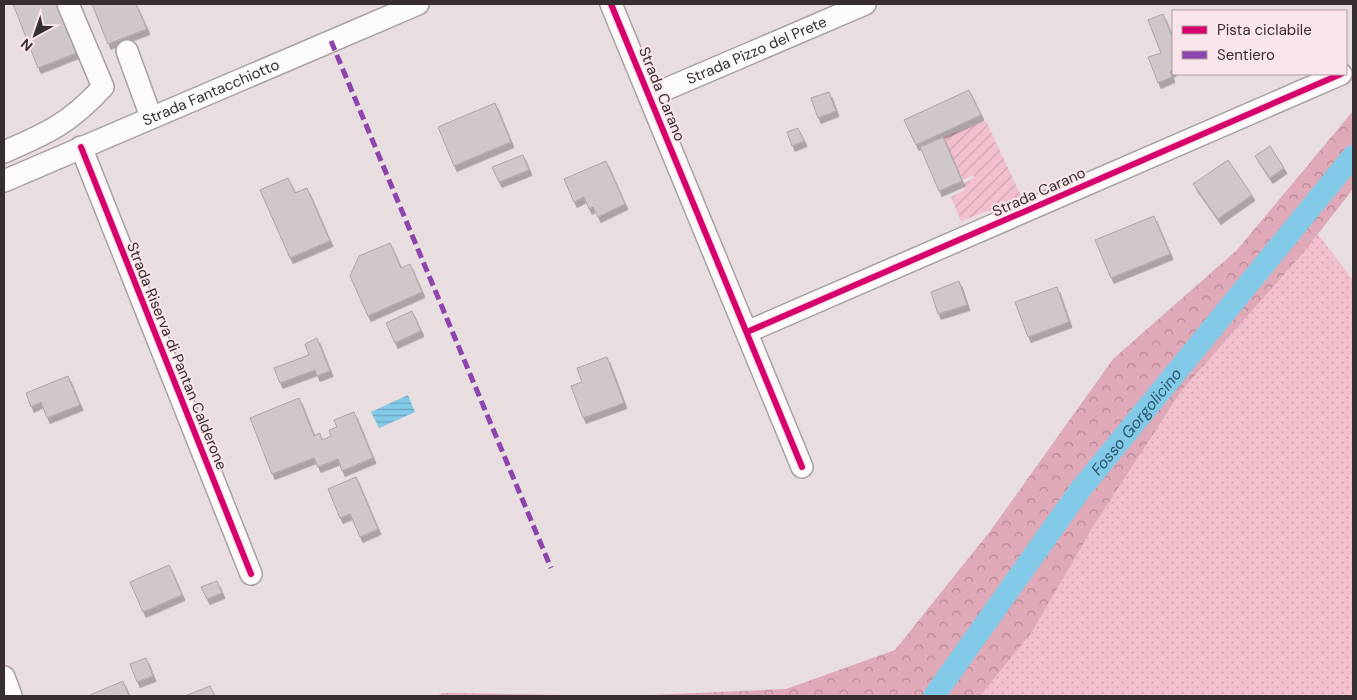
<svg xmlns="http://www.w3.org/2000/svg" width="1357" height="700" viewBox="0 0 1357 700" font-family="'DM Sans',sans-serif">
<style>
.grass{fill:url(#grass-dots)}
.forest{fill:url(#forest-crowns)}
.garden{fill:url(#garden-furrows)}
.water{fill:url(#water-rules)}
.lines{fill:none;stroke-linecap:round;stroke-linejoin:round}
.canal{stroke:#82cae8;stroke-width:22}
.building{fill:#d0c7c9;stroke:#aea5a7;filter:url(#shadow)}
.minor-casing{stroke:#a9a0a2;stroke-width:24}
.minor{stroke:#fcfafa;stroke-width:21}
.quiet{stroke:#8e44ad;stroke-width:5;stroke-dasharray:10 5;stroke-linecap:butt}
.cycleway-casing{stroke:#fae5ea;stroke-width:9}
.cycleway{stroke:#d6006c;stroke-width:6}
.labels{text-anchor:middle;stroke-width:4;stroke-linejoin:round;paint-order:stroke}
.street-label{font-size:15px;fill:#362e30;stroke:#fae5ea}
.water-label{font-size:16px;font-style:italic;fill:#2c596b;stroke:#fae5ea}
</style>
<defs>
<pattern id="grass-dots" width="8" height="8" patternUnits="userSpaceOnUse" patternTransform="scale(1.25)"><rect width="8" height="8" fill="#f2c0cd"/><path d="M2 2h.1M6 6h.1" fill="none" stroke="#d0a5b0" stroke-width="1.8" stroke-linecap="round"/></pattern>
<pattern id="forest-crowns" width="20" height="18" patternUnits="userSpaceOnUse" patternTransform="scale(1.25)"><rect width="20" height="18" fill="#e0a9b7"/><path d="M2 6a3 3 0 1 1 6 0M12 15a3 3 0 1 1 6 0" fill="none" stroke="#b68a95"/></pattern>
<pattern id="garden-furrows" width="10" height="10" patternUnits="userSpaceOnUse" patternTransform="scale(1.25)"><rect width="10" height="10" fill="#f2c0cd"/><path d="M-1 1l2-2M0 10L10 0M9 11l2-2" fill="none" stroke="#d0a5b0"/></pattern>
<pattern id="water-rules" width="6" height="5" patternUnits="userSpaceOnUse" patternTransform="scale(1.25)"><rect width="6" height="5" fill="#82cae8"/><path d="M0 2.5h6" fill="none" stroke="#6ba4bc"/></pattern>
<filter id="shadow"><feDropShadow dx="3" dy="5.5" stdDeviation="0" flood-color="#0004"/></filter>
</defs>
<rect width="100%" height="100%" fill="#e8dddf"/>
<!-- grass -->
<path class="grass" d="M1318 234 1353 280V696H980L1032 632 1093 527 1182 390Z"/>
<!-- forest -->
<path class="forest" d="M1353 111V189L1303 253 1182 390 1093 527 1032 632 980 696H436L443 693 628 696 786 689 895 650 991 530 1113 359 1237 250Z"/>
<!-- garden -->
<path class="garden" d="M986 121 1022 198 961 221 951 197 965 190 964 183 975 178 973 175 963 180 943 137Z"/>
<!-- water -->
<path class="water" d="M408 395 415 412 379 428 371 412Z"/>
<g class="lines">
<!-- canal -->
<path class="canal" id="s1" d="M934 696 1080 490 1353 156"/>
</g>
<!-- building -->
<path class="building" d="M13 4H57L76 53 38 68Z
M92 4H136L147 29 108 44Z
M1163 14 1173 39V71L1170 72 1172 77 1158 83 1148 57 1161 53 1148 20Z
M969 90 981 115 916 145 904 120Z
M829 92 836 111 818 118 811 98Z
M495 103 511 142 454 166 438 127Z
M798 128 804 141 792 146 787 132Z
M943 137 962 181 939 191 920 147Z
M1270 146 1284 168 1270 178 1255 156Z
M523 155 529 170 499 182 492 167Z
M1228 160 1252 195 1218 219 1193 184Z
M606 161 625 204 598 217 593 207 589 209 584 197 574 202 564 179Z
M288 178 295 193 307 188 330 241 290 258 260 190Z
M1154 216 1170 254 1111 278 1095 240Z
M390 243 401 268 410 264 422 292 368 316 350 276 359 256Z
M959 281 967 305 938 314 931 292Z
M1057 287 1069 322 1028 337 1015 302Z
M412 311 421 331 395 343 386 323Z
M317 338 330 371 317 376 315 370 280 383 274 368 309 355 305 344Z
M607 357 624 403 583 418 571 386 582 382 577 368Z
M68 376 80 405 47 418 41 402 31 407 26 393Z
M299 398 314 436 320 433 322 440 331 436 329 430 337 427 334 420 354 412 373 458 342 471 338 459 318 467 314 458 272 474 250 418Z
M356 477 378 529 360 537 350 514 340 518 328 489Z
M169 565 182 595 143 612 130 582Z
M217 581 222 593 207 599 201 587Z
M146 658 153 676 137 682 130 664Z
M123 681 129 696H90V695Z
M210 686 215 696H185Z"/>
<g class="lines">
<!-- minor casing -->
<g class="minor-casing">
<g id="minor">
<path d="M611 4 802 467"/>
<path d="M127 51 151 117"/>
<path id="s2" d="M650 96 865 4"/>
<path d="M81 147 251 574"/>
<path d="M4 152C48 133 70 123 103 87L68 4"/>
<path id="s3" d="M4 181 418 4"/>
<path d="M747 332 1341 74"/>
<path d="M4 677 11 696"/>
</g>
</g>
<!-- minor -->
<use href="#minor" class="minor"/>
<!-- quiet -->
<path class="quiet" d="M331 41 551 568"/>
<!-- cycleway casing -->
<g class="cycleway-casing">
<path id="cycleway" d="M611 4 802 467
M81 147 251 574
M747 332 1341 74"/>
</g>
<!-- cycleway -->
<use href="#cycleway" class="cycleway"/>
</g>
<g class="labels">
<!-- street labels -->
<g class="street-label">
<text dy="5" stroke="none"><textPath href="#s2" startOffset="116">Strada Pizzo del Prete</textPath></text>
<text dy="5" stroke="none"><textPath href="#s3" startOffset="225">Strada Fantacchiotto</textPath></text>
<text transform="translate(662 94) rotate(68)" y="5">Strada Carano</text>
<text transform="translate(1039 192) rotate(-24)" y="5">Strada Carano</text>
<text transform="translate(177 356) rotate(68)" y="5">Strada Riserva di Pantan Calderone</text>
</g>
<!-- water labels -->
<g class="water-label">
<text dy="6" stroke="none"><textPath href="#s1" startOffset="341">Fosso Gorgolicino</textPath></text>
</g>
</g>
<!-- border -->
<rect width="1357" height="700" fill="none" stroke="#362e30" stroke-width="10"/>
<!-- legend -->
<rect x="1172" y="10" width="175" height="65" fill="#fae5ea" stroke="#ac9ca0"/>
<rect x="1182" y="26" width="25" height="8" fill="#d6006c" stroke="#ac9ca0"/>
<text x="1217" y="35" font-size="15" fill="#362e30">Pista ciclabile</text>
<rect x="1182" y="51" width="25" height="8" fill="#8e44ad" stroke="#ac9ca0"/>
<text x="1217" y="60" font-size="15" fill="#362e30">Sentiero</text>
<!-- north arrow -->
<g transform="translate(35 35) rotate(220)" stroke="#fae5ea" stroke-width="4" paint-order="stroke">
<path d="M0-4L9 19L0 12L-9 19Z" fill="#362e30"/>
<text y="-8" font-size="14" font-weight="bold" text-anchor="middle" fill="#362e30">N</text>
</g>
</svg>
